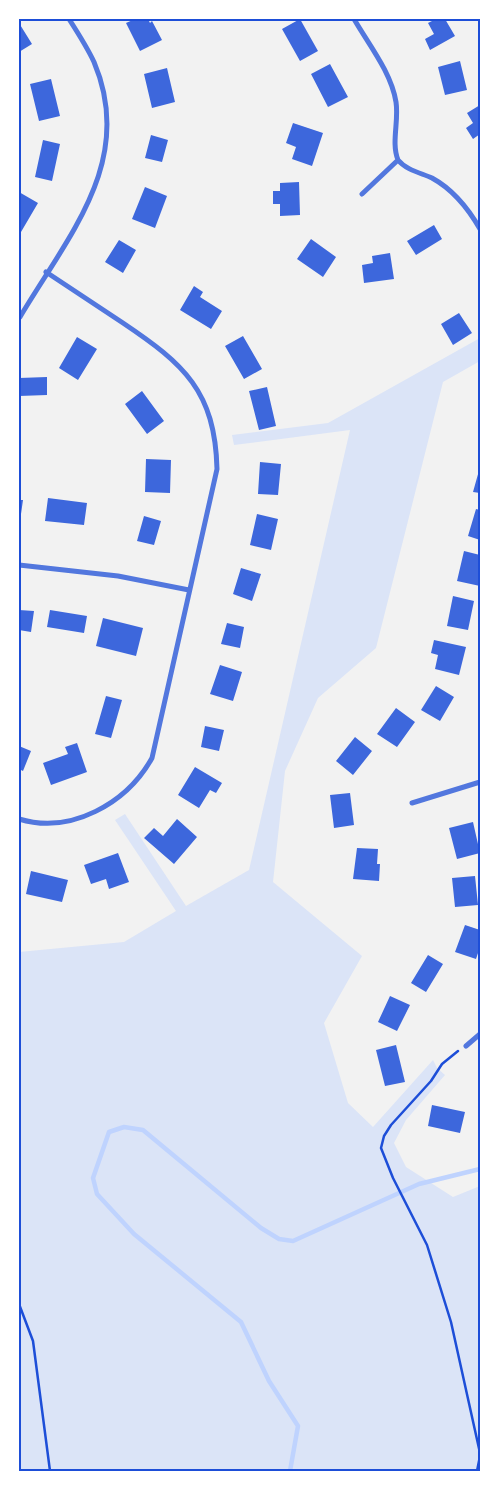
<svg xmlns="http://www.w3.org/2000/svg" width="499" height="1490" viewBox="0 0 499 1490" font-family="'Sofia Sans Condensed',sans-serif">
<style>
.green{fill:#dbe4f7}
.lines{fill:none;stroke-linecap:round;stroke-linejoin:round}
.stream{stroke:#bfd3fe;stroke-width:4.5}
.building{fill:#3d67dc}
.path{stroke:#1d4ed8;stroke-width:2.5}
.minor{stroke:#5277de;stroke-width:5}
.neatline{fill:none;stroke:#1d4ed8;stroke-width:2}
</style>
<rect width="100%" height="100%" fill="#f2f2f2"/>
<!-- green -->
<path class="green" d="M480 338V361L443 382 376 648 318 698 285 771 273 882 362 956 324 1023 348 1103 373 1127 433 1060 437 1068 445 1075 406 1120 394 1143 406 1167 453 1197 480 1186V1471H19V952L124 942 176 911 115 820 125 814 186 906 249 870 350 430 234 445 232 435 328 423Z"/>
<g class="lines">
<!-- stream -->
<path class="stream" d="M290 1471 298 1426 269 1381 241 1322 134 1234 97 1194 93 1178 109 1132 124 1127 143 1130 261 1228 279 1239 293 1241 419 1184 480 1169"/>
</g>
<!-- building -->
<path class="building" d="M135 19H148L150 23 152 21 162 40 140 51 126 23Z
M300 19 318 51 300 61 282 29Z
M436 19H445L455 36 430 50 425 39 434 34 428 23Z
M19 23 32 44 19 52Z
M460 61 467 90 445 95 438 67Z
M330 64 348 97 328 107 311 74Z
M167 68 175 102 152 108 144 74Z
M51 79 60 116 39 121 30 84Z
M480 105V134L473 139 466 128 473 123 467 113Z
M293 123 323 133 312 166 292 159 296 147 286 143Z
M151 135 168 140 162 162 145 158Z
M43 140 60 144 52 181 35 177Z
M299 182 300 215 280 216V204H273V191H280V183Z
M145 187 167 196 155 228 132 219Z
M19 192 38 203 21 232 19 231Z
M434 225 442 239 416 255 407 241Z
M311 239 336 257 323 277 297 259Z
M119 240 136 250 123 273 105 262Z
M390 253 394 279 364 283 362 265 373 263 372 256Z
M194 286 203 292 200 297 222 311 211 329 180 310Z
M459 313 472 333 453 345 441 324Z
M243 336 262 369 244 379 225 346Z
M77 337 97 349 78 380 59 368Z
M47 377V395L19 396V378Z
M267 387 276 426 259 430 249 391Z
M142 391 164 421 147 434 125 404Z
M146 459 171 460 170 493 145 492Z
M260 462 281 464 278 495 258 494Z
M480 467V493L473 492Z
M48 498 87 503 84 525 45 521Z
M19 500H23L20 521H19Z
M476 509 480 510V540L468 536Z
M257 514 278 519 271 550 250 545Z
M144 516 161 521 154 545 137 541Z
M464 551 480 555V586L457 581Z
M241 568 261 574 252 601 233 594Z
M453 596 474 601 468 630 447 626Z
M19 610 34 611 31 632 19 630Z
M50 610 87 616 84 633 47 627Z
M103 618 143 628 136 656 96 646Z
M227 623 244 627 240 648 221 644Z
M434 640 466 647 459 675 435 669 438 655 431 653Z
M220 665 242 672 233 701 210 694Z
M436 686 454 697 440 721 421 710Z
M106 696 122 700 111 738 95 734Z
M396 708 415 722 397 747 377 734Z
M205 726 224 730 219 751 201 747Z
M355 737 372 751 353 775 336 761Z
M77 743 87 772 51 785 43 763 68 754 65 747Z
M19 746 31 751 23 771 19 769Z
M195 767 222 783 216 793 210 790 199 808 178 795Z
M350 793 354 825 334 828 330 795Z
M177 819 197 837 174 864 144 838 154 828 163 836Z
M473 822 480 853 457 859 449 828Z
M357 848 378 849 377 864H380L379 881 353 879Z
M118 853 129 882 109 889 106 879 91 884 84 865Z
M31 871 68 880 62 902 26 894Z
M475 876 478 905 455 907 452 878Z
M465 925 480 930V947L476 959 455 952Z
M428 955 443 964 426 992 411 983Z
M390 996 410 1005 397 1031 378 1022Z
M396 1045 405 1082 385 1086 376 1050Z
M432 1105 465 1112 460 1133 428 1126Z"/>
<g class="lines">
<!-- path -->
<path class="path" d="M458 1051 442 1064 431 1081 391 1125 384 1136 381 1148 393 1178 427 1245 451 1322 480 1453
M19 1304 33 1341 50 1471
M477 1471 480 1456"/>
<!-- minor -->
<path class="minor" d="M354 19C369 45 391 72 396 102 399 121 391 143 398 160L362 194
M398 160C406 170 421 173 432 178 454 190 468 208 480 229
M20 317C68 236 136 161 94 62 87 47 78 33 69 19
M19 565 118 576 189 590
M412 803 480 782
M19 819C71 835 127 803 152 758L217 469C215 391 184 364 123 323 97 306 72 289 46 272
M466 1046 480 1034"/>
</g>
<!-- border -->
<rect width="499" height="1490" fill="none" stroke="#ffffff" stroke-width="40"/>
<rect x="20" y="20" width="459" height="1450" class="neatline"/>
</svg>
